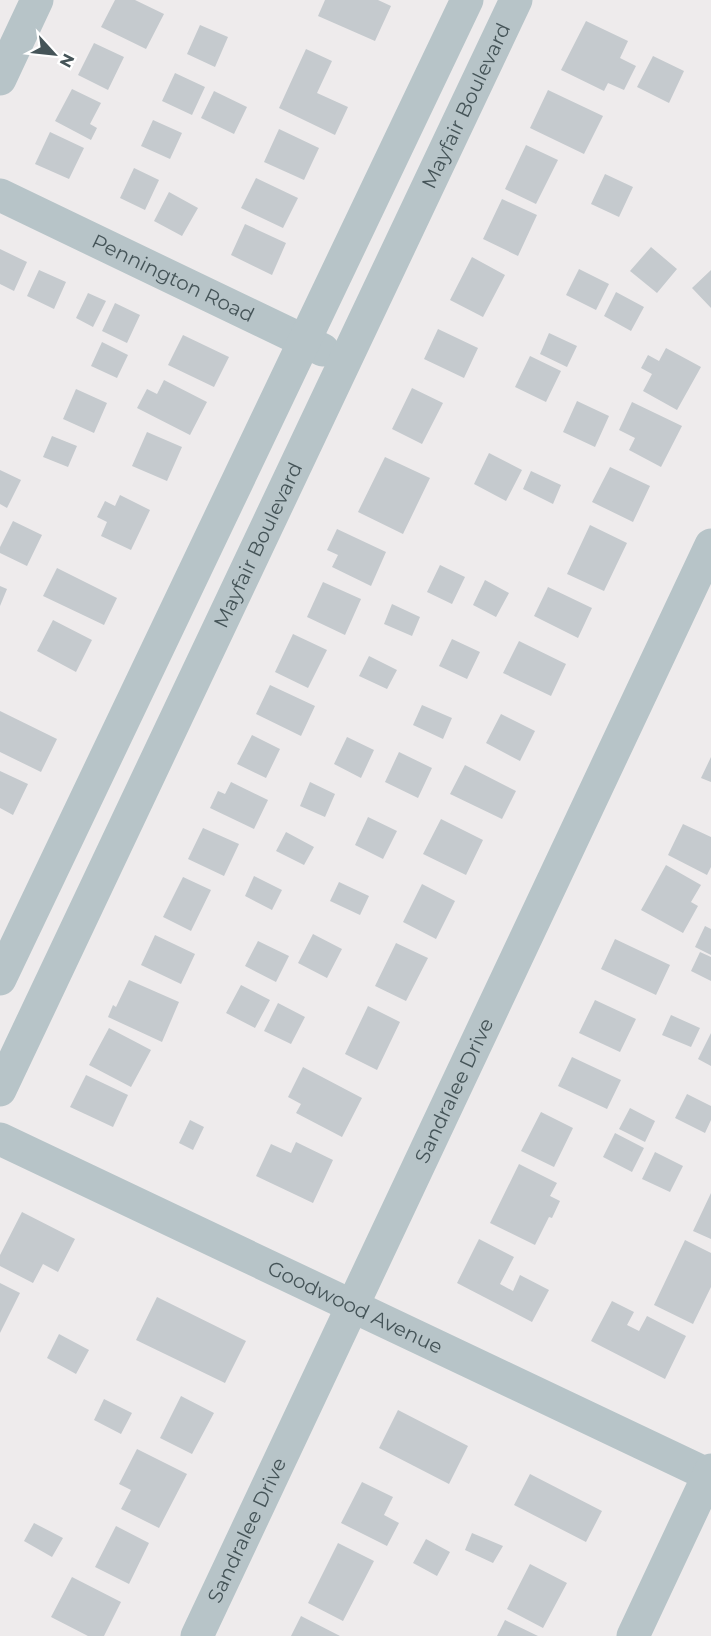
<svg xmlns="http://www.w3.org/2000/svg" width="711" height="1636" viewBox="0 0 711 1636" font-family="Montserrat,sans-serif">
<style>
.building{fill:#c5cace}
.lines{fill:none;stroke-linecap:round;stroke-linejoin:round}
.minor{stroke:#b7c4c8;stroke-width:33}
.labels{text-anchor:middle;stroke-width:4.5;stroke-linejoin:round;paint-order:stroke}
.street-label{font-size:20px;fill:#455458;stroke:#fff}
</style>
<rect width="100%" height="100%" fill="#eeebec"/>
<!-- building -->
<path class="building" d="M115 0H135L164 14 146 49 101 27Z
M325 0H378L391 6 375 41 318 16Z
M586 21 628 41 620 58 636 66 624 90 608 83 604 91 561 70Z
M200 25 228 37 215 67 187 54Z
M94 43 124 57 108 90 78 75Z
M306 49 332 61 317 93 348 107 335 135 279 108Z
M653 56 684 71 669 103 637 87Z
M175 73 205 87 192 115 162 101Z
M72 89 101 103 90 124 97 128 91 140 55 121Z
M548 90 603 116 584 154 530 128Z
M214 91 247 107 234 134 201 118Z
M153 120 182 133 170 159 141 146Z
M279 129 319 148 304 180 264 162Z
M50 132 84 148 69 179 35 164Z
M526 145 558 160 536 204 505 189Z
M134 168 159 180 145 210 120 198Z
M605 174 633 187 619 217 591 204Z
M256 178 298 198 283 228 241 208Z
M169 192 198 208 182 236 154 221Z
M502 199 537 215 518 256 483 239Z
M245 224 286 243 272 275 231 255Z
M651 247 677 269 657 293 630 271Z
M0 249 27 262 14 291 0 284Z
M472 257 505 275 483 317 450 300Z
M579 269 609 284 596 310 566 295Z
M39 270 66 282 54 309 27 296Z
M711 270V308L692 288Z
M616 292 644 307 631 331 604 316Z
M88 293 106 301 93 327 76 318Z
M115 303 140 315 127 343 102 331Z
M438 329 478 348 464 378 424 359Z
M549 333 577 346 567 367 540 354Z
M183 335 229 357 214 387 168 365Z
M102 342 128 355 117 378 91 366Z
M666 348 701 367 677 410 643 391 652 374 641 368 648 355 659 361Z
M530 356 561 371 546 402 515 387Z
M164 380 207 402 190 435 137 408 147 389 157 394Z
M412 388 443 403 422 444 392 429Z
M76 389 107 403 94 433 63 419Z
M577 401 609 416 595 447 563 432Z
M632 402 682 426 661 467 629 450 635 438 619 430Z
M147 432 182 447 167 481 132 466Z
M52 436 77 446 68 467 43 457Z
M489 453 522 470 506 501 474 484Z
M385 457 430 478 403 534 358 512Z
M610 467 650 486 633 522 592 502Z
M0 470 21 480 7 508 0 504Z
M531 471 561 485 553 504 523 489Z
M120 495 150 510 131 550 101 536 107 522 97 517 105 501 115 506Z
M13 521 42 535 27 566 0 553V547Z
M590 525 627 543 604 591 567 574Z
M337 529 386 552 371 586 332 567 338 555 327 550Z
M440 565 465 577 452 604 427 592Z
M57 568 117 598 104 625 43 596Z
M485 580 509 593 496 617 473 605Z
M323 582 361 599 345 635 307 617Z
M0 586 7 589 0 606Z
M548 587 592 608 578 638 534 616Z
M392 604 420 617 412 636 384 624Z
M53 620 92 640 76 672 37 651Z
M293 634 327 650 308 688 275 672Z
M452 639 480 652 467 679 439 666Z
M519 641 566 664 551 696 503 673Z
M369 656 397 670 387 689 359 676Z
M270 685 315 706 301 736 256 714Z
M422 705 452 718 443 739 413 725Z
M0 711 57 739 41 772 0 752Z
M501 714 535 731 520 761 486 743Z
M252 735 280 749 266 778 237 764Z
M347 737 374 750 361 778 334 764Z
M399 752 432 768 418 798 385 782Z
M711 757V782L701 778Z
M465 765 516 791 502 819 450 794Z
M0 771 28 784 13 815 0 808Z
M231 782 268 800 254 829 210 808 218 791 225 794Z
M310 782 335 794 325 817 300 806Z
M368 817 397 831 383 859 355 845Z
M441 819 483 840 466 875 423 854Z
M683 824 711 837V867L707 875 668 855Z
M203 828 239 844 224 876 188 859Z
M286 832 314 847 304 865 276 851Z
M666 865 701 885 691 902 698 906 683 933 641 910Z
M254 876 282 890 272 910 245 896Z
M183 877 211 890 191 931 163 917Z
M339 882 369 896 360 915 330 901Z
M422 884 455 901 436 939 403 922Z
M705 926 711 929V955L695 947Z
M313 934 342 949 327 978 298 963Z
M155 935 195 954 181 984 141 965Z
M615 939 670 965 656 995 601 969Z
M258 941 289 956 276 982 245 966Z
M396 943 428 958 406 1001 375 986Z
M700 952 711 957V981L691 971Z
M129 980 179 1002 162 1042 108 1017 113 1005 116 1007Z
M241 985 270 1000 255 1028 226 1013Z
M595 1000 636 1019 620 1052 579 1033Z
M278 1003 305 1017 291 1044 264 1031Z
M368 1006 400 1022 377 1070 345 1054Z
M671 1015 700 1028 691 1047 662 1035Z
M109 1028 151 1050 131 1087 89 1065Z
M711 1033V1066L698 1059Z
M572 1057 621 1080 607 1109 558 1086Z
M303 1067 362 1098 342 1137 296 1113 301 1104 288 1097Z
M86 1075 128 1095 113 1127 70 1107Z
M687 1094 711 1106V1120L705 1133 675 1118Z
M630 1108 655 1121 645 1142 619 1129Z
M541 1112 573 1128 554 1167 521 1151Z
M190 1120 204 1127 193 1150 179 1143Z
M615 1133 644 1148 632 1172 603 1157Z
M296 1142 333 1160 313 1203 256 1176 271 1144 291 1153Z
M655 1152 683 1166 670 1192 642 1179Z
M519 1164 557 1183 550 1196 560 1201 552 1218 549 1217 535 1245 490 1223Z
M711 1193V1239L693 1231Z
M22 1212 75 1239 58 1272 43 1264 33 1283 0 1266V1255Z
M479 1239 514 1257 500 1284 513 1291 520 1275 549 1290 532 1322 457 1283Z
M685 1240 711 1253V1287L693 1324 654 1305Z
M0 1283 20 1293 0 1333Z
M157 1297 246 1341 225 1383 136 1340Z
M612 1301 634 1312 627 1325 639 1331 647 1316 686 1336 665 1379 591 1341Z
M59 1334 89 1350 76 1374 47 1358Z
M181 1396 214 1413 192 1454 160 1438Z
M104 1399 132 1413 121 1434 94 1420Z
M398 1410 468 1446 449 1484 379 1448Z
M137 1449 187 1474 159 1528 121 1509 131 1490 119 1484Z
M530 1474 602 1511 586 1542 514 1505Z
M362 1482 393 1497 384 1515 399 1523 387 1546 341 1523Z
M34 1523 63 1538 52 1557 24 1541Z
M116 1526 149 1543 129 1584 95 1567Z
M472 1533 503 1546 493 1563 465 1550Z
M426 1539 450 1552 437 1576 413 1563Z
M338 1543 374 1561 343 1621 308 1603Z
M530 1564 567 1583 543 1628 507 1609Z
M72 1577 121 1602 104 1636H88L51 1617Z
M301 1616 340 1636H291Z
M505 1620 538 1636H497Z"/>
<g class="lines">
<!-- minor -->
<g class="minor">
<path d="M0 79 37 0"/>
<path id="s1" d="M0 195 323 350"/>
<path d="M0 979 467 0"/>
<path id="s2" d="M0 1090 516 0"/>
<path id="s3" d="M0 1139 711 1476"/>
<path id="s4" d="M197 1636 711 545"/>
<path d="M633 1636 711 1470"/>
</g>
</g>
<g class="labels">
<!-- street labels -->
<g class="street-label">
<text dy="7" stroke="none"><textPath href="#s2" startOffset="1089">Mayfair Boulevard</textPath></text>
<text dy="7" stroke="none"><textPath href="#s1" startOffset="192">Pennington Road</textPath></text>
<text dy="7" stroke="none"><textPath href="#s2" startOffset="603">Mayfair Boulevard</textPath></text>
<text dy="7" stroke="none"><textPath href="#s4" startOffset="603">Sandralee Drive</textPath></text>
<text dy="7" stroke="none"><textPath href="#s3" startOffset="393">Goodwood Avenue</textPath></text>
<text dy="7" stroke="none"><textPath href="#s4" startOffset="117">Sandralee Drive</textPath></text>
</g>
</g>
<!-- north arrow -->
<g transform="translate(54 54) rotate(117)" stroke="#ffffff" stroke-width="4.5" paint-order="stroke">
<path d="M0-4.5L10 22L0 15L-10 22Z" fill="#455458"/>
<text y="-9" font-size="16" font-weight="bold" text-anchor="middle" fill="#455458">N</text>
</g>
</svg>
